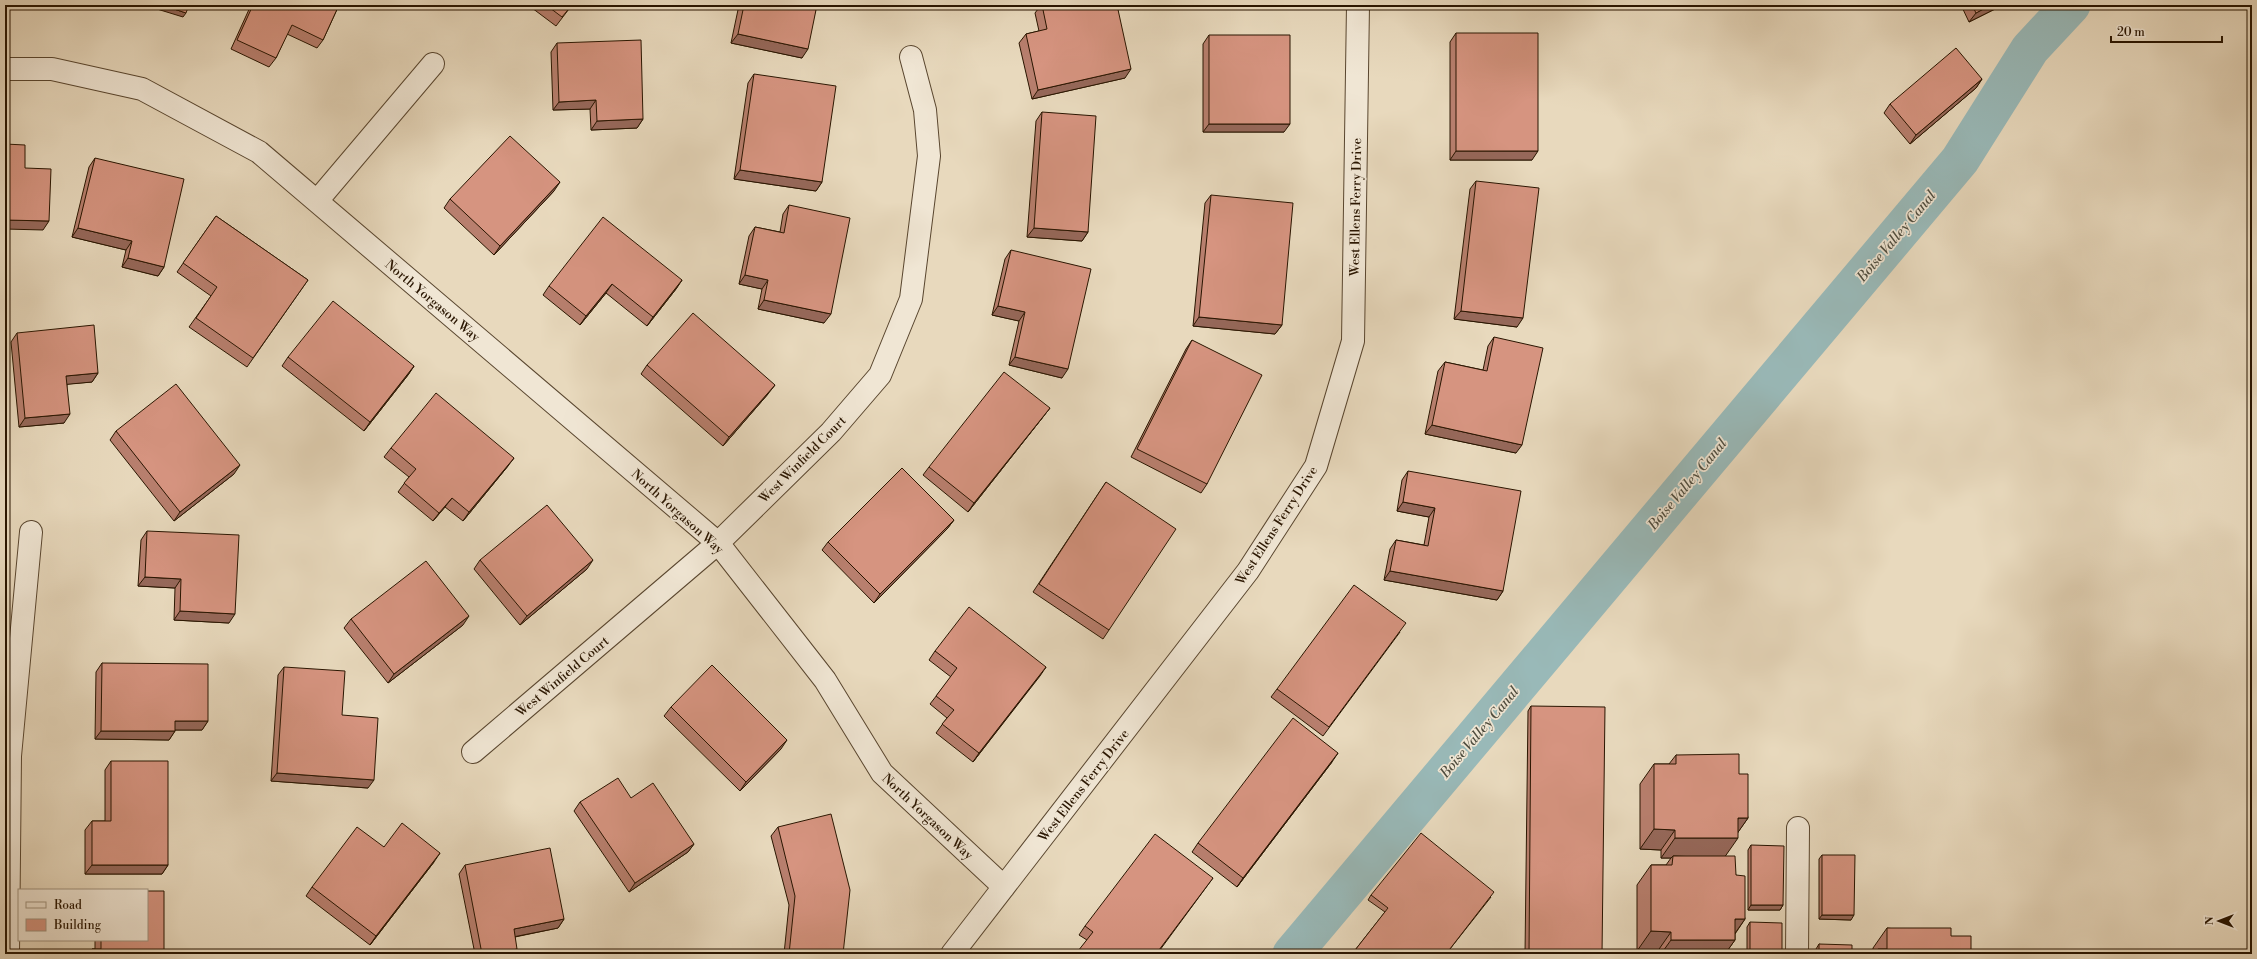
<svg xmlns="http://www.w3.org/2000/svg" width="2257" height="959" viewBox="0 0 2257 959" font-family="'Libre Bodoni',serif">
<style>
.lines{fill:none;stroke-linecap:round;stroke-linejoin:round}
.canal{stroke:#99b9b8;stroke-width:39}
.minor-casing{stroke:#59462f;stroke-width:24}
.minor{stroke:#f0e6d4;stroke-width:22}
.wall{fill:#b87f6e;stroke:#291500}
.shaded-wall{fill:#96685a;stroke:#291500}
.building{fill:#d69480;stroke:#291500}
.labels{text-anchor:middle;stroke-width:3.5;stroke-linejoin:round;paint-order:stroke}
.street-label{font-size:13px;fill:#291500;stroke:#f0e6d4}
.water-label{font-size:14px;font-style:italic;fill:#504e40;stroke:#f0e6d4}
</style>
<rect width="100%" height="100%" fill="#e8d9bd"/>
<filter id="stains"><feTurbulence type="fractalNoise" baseFrequency=".005" numOctaves="4"/><feColorMatrix values="0 0 0 0 .2 0 0 0 0 .09 0 0 0 0 .02 0 0 0 .5 -.17"/></filter>
<radialGradient id="worn" r=".72"><stop offset=".6" stop-color="#630" stop-opacity="0"/><stop offset="1" stop-color="#630" stop-opacity=".3"/></radialGradient>
<g class="lines">
<!-- canal -->
<path class="canal" d="M1292 954 1960 160 2030 49 2071 5"/>
<!-- minor casing -->
<g class="minor-casing">
<path id="minor" d="M5 69H52L142 89 259 152 718 543 825 680 882 773 1004 887
M317 201 433 64
M473 752 718 543 831 432 880 375 911 299 929 156 925 110 911 57
M8 954 10 756 31 532
M952 954 1248 571 1316 466 1353 341 1358 5
M1797 954 1798 828"/>
</g>
<!-- minor -->
<use href="#minor" class="minor"/>
</g>
<!-- wall -->
<path class="wall" d="M251 5H339L323 40 317 48 287 34 276 58 269 67 231 49Z
M528 5H572L556 26Z
M739 5H817L802 58 731 43Z
M1041 5H1117L1125 78 1032 99 1019 43 1026 34 1039 31 1035 13Z
M1961 5H2003L1969 22Z
M1456 33 1532 160H1450V42Z
M1209 35 1284 132H1203V44Z
M557 43 643 119 637 128 591 130 590 109 553 110 551 52Z
M754 74 822 182 816 191 734 179 748 83Z
M1982 79 1976 88 1910 144 1884 113 1890 104Z
M1042 112 1088 232 1082 241 1027 237 1036 121Z
M95 158 164 267 158 276 122 267 126 250 72 237 89 167Z
M1476 181 1517 327 1454 319 1470 189Z
M554 191 494 255 444 208 450 199Z
M1211 195 1282 325 1275 334 1193 326 1205 203Z
M789 205 824 323 758 309 762 289 739 284 749 236 755 227 780 232 783 214Z
M216 216 308 280 247 367 189 327 211 296 177 272Z
M1011 250 1062 378 1009 365 1019 321 992 315 1005 259Z
M682 280 676 289 647 326 606 293 580 325 543 295 549 286Z
M17 333 98 373 92 382 67 384 64 423 19 427 11 342Z
M1494 337 1516 453 1425 434 1438 371 1445 362 1483 370 1488 346Z
M1192 340 1207 484 1201 493 1131 457 1186 349Z
M288 357 414 366 408 375 364 431 282 366Z
M647 365 768 394 723 446 641 374Z
M1043 417 968 512 923 475 929 467Z
M116 431 234 474 174 521 110 440Z
M391 448 508 466 463 521 445 507 433 521 398 492 409 477 384 457Z
M1408 471 1503 591 1497 600 1384 580 1390 549 1396 540 1424 545 1429 517 1397 511 1402 480Z
M1106 482 1109 630 1103 639 1033 592Z
M954 520 947 529 874 603 822 550 828 542Z
M147 531 229 623 174 620 175 588 138 586 141 540Z
M480 560 587 569 520 625 474 569Z
M351 619 463 625 388 683 344 628Z
M1400 632 1323 736 1271 697 1277 689Z
M935 651 1046 667 973 762 936 733 947 718 930 704 951 677 929 660Z
M102 663 208 721 202 730H175V731L169 740 95 739 96 672Z
M284 667 368 788 271 781 278 675Z
M1531 706 1602 954H1525L1528 711Z
M671 707 781 749 740 791 664 716Z
M1676 755 1739 774 1748 818 1738 832 1725 856 1736 875 1745 919 1735 934V940L1725 954H1657V952L1637 951V885L1651 865H1666L1671 858H1661V850L1640 849V784L1654 764H1669Z
M111 761 168 865 162 874H85V830L92 821H105V770Z
M1332 762 1237 887 1192 852 1198 843Z
M631 798 694 844 688 852 629 892 574 811 580 802Z
M778 827 843 954H784L789 905 771 836Z
M1751 845 1783 905 1780 910H1748V850Z
M384 847 434 862 370 945 306 896 312 887Z
M1822 855 1851 920 1819 919V859Z
M465 865 564 919 558 928 515 937 514 954H475L459 874Z
M1213 878 1157 954H1077L1087 940 1079 935 1085 926Z
M1371 895 1491 897 1446 954H1352L1385 912 1368 900Z
M1750 922 1782 954H1747V927Z
M1887 928 1951 936 1971 954H1873V948Z
M95 940H147L164 954H88L92 949H95Z
M1819 944 1852 954H1816V949Z"/>
<!-- shaded-wall -->
<path class="shaded-wall" d="M144 5H162L186 13 183 17Z
M1991 5H2003L1969 22 1976 13Z
M738 34 808 49 802 58 731 43Z
M1131 69 1125 78 1032 99 1038 90Z
M1982 79 1976 88 1910 144 1916 135Z
M596 100 590 109 553 110 559 102Z
M643 119 637 128 591 130 597 121Z
M1209 124H1290L1284 132H1203Z
M1456 151H1538L1532 160H1450Z
M740 170 822 182 816 191 734 179Z
M560 182 554 191 494 255 500 246Z
M5 220 49 221 43 230 5 229Z
M78 228 132 241 126 250 72 237Z
M1034 228 1088 232 1082 241 1027 237Z
M128 258 164 267 158 276 122 267Z
M745 275 768 280 762 289 739 284Z
M682 280 676 289 647 326 653 317Z
M612 284 606 293 580 325 586 316Z
M764 300 831 314 824 323 758 309Z
M998 306 1025 312 1019 321 992 315Z
M1461 311 1523 318 1517 327 1454 319Z
M1199 317 1282 325 1275 334 1193 326Z
M1015 357 1068 369 1062 378 1009 365Z
M414 366 408 375 364 431 370 422Z
M98 373 92 382 60 385 66 376Z
M775 385 768 394 723 446 729 437Z
M1050 408 1043 417 968 512 974 503Z
M70 414 64 423 19 427 25 418Z
M1432 425 1522 445 1516 453 1425 434Z
M514 458 508 466 463 521 469 512Z
M240 465 234 474 174 521 180 512Z
M452 498 445 507 433 521 439 513Z
M1403 502 1435 508 1429 517 1397 511Z
M954 520 947 529 874 603 880 594Z
M593 560 587 569 520 625 527 616Z
M1390 571 1503 591 1497 600 1384 580Z
M145 577 181 579 175 588 138 586Z
M180 611 235 614 229 623 174 620Z
M469 616 463 625 388 683 394 674Z
M1046 667 1040 676 973 762 979 753Z
M175 721H208L202 730H169Z
M101 731H175L169 740 95 739Z
M787 740 781 749 740 791 746 782Z
M1338 753 1332 762 1237 887 1243 878Z
M277 773 374 780 368 788 271 781Z
M1738 818H1748L1734 838Z
M1654 829 1675 830 1661 850 1640 849Z
M1675 838H1738L1724 858 1673 856 1671 858H1661Z
M694 844 688 852 629 892 635 883Z
M440 853 434 862 370 945 376 936Z
M92 865H168L162 874H85Z
M1751 905H1783L1780 910H1748Z
M1822 915H1854L1851 920 1819 919Z
M564 919 558 928 508 938 514 929Z
M1735 919H1745L1731 939Z
M1651 931 1671 932 1657 952 1637 951Z
M1671 940H1735L1725 954H1661Z
M517 949 514 954H493Z"/>
<!-- building -->
<path class="building" d="M162 5H189L186 13Z
M253 5H339L323 40 292 25 276 58 237 40Z
M546 5H572L562 17Z
M744 5H817L808 49 738 34Z
M1042 5H1117L1131 69 1038 90 1026 34 1047 29Z
M1972 5H1991L1976 13Z
M1456 33H1538V151H1456Z
M1209 35H1290V124H1209Z
M641 40 643 119 597 121 596 100 559 102 557 43Z
M1956 48 1982 79 1916 135 1890 104Z
M754 74 836 86 822 182 740 170Z
M1042 112 1096 116 1088 232 1034 228Z
M510 136 560 182 500 246 450 199Z
M5 144 25 145V168L51 169 49 221 5 220Z
M95 158 184 179 164 267 128 258 132 241 78 228Z
M1476 181 1539 188 1523 318 1461 311Z
M1211 195 1293 203 1282 325 1199 317Z
M789 205 850 218 831 314 764 300 768 280 745 275 755 227 784 233Z
M216 216 308 280 253 358 196 318 217 287 183 263Z
M603 217 682 280 653 317 612 284 586 316 549 286Z
M1011 250 1091 269 1068 369 1015 357 1025 312 998 306Z
M333 301 414 366 370 422 288 357Z
M693 313 775 385 729 437 647 365Z
M94 325 98 373 66 376 70 414 25 418 17 333Z
M1494 337 1543 348 1522 445 1432 425 1445 362 1487 371Z
M1192 340 1262 375 1207 484 1137 449Z
M1004 372 1050 408 974 503 929 467Z
M176 384 240 465 180 512 116 431Z
M436 393 514 458 469 512 452 498 439 513 404 483 416 469 391 448Z
M902 468 954 520 880 594 828 542Z
M1408 471 1521 491 1503 591 1390 571 1396 540 1428 546 1435 508 1403 502Z
M1106 482 1176 529 1109 630 1039 584Z
M547 505 593 560 527 616 480 560Z
M147 531 239 535 235 614 180 611 181 579 145 577Z
M426 561 469 616 394 674 351 619Z
M1354 585 1406 623 1329 727 1277 689Z
M969 607 1046 667 979 753 942 724 954 710 936 696 957 668 935 651Z
M102 663 208 664V721H175V731H101Z
M712 665 787 740 746 782 671 707Z
M284 667 345 671 342 715 378 718 374 780 277 773Z
M1531 706 1605 707 1602 954H1529Z
M1293 718 1338 753 1243 878 1198 843Z
M1739 754V774H1748V818H1738V838H1675V830L1654 829V764H1676V755Z
M111 761H168V865H92V821H111Z
M618 778 631 798 653 783 694 844 635 883 580 802Z
M831 814 850 890 843 954H789L795 896 778 827Z
M402 823 440 853 376 936 312 887 357 827 384 847Z
M1421 833 1494 892 1446 954H1352L1388 908 1371 895Z
M1155 834 1213 878 1156 954H1082L1078 951 1093 932 1085 926Z
M1751 845 1784 846 1783 905H1751Z
M550 848 564 919 514 929 517 949 493 954H482L465 865Z
M1822 855H1855L1854 915H1822Z
M1673 856H1735L1736 875 1745 876V919H1735V940H1671V932L1651 931V865H1672Z
M147 891H164V954H92V949H101V940H147Z
M1750 922 1782 923V954H1750Z
M1887 928H1951V936H1971V954H1878V949H1887Z
M1819 944 1852 945V954H1819Z"/>
<g class="labels">
<!-- street labels -->
<g class="street-label">
<text transform="translate(1355 207) rotate(-89)" y="5">West Ellens Ferry Drive</text>
<text transform="translate(433 300) rotate(40)" y="5">North Yorgason Way</text>
<text transform="translate(802 459) rotate(-45)" y="5">West Winfield Court</text>
<text transform="translate(678 511) rotate(42)" y="5">North Yorgason Way</text>
<text transform="translate(1276 525) rotate(-57)" y="5">West Ellens Ferry Drive</text>
<text transform="translate(562 676) rotate(-40)" y="5">West Winfield Court</text>
<text transform="translate(1083 785) rotate(-52)" y="5">West Ellens Ferry Drive</text>
<text transform="translate(928 816) rotate(43)" y="5">North Yorgason Way</text>
</g>
<!-- water labels -->
<g class="water-label">
<text transform="translate(1896 236) rotate(-50)" y="5">Boise Valley Canal</text>
<text transform="translate(1687 484) rotate(-50)" y="5">Boise Valley Canal</text>
<text transform="translate(1479 732) rotate(-50)" y="5">Boise Valley Canal</text>
</g>
</g>
<!-- margin -->
<rect width="2257" height="959" fill="none" stroke="#e8d9bd" stroke-width="20"/>
<rect x="6" y="6" width="2245" height="947" fill="none" stroke="#291500" stroke-width="2"/>
<rect x="10" y="10" width="2237" height="939" fill="none" stroke="#291500"/>
<!-- legend -->
<rect x="18" y="889" width="130" height="52" fill="#f0e6d4" stroke="#a0927f"/>
<rect x="26" y="902" width="20" height="6" fill="#f0e6d4" stroke="#a0927f"/>
<text x="54" y="909" font-size="12" fill="#291500">Road</text>
<rect x="26" y="919" width="20" height="12" fill="#d69480" stroke="#a0927f"/>
<text x="54" y="929" font-size="12" fill="#291500">Building</text>
<!-- north arrow -->
<g transform="translate(2219 921) rotate(270)" stroke="#f0e6d4" stroke-width="3" paint-order="stroke">
<path d="M0-3L7 15L0 10L-7 15Z" fill="#291500"/>
<text y="-6" font-size="11" font-weight="bold" text-anchor="middle" fill="#291500">N</text>
</g>
<!-- scale -->
<path d="M2111 36v6h111v-6" fill="none" stroke="#291500" stroke-width="2"/>
<text x="2117" y="36" font-size="12" fill="#291500" stroke="#f0e6d4" stroke-width="3" paint-order="stroke">20 m</text>
<rect width="100%" height="100%" filter="url(#stains)"/>
<rect width="100%" height="100%" fill="url(#worn)"/>
</svg>
